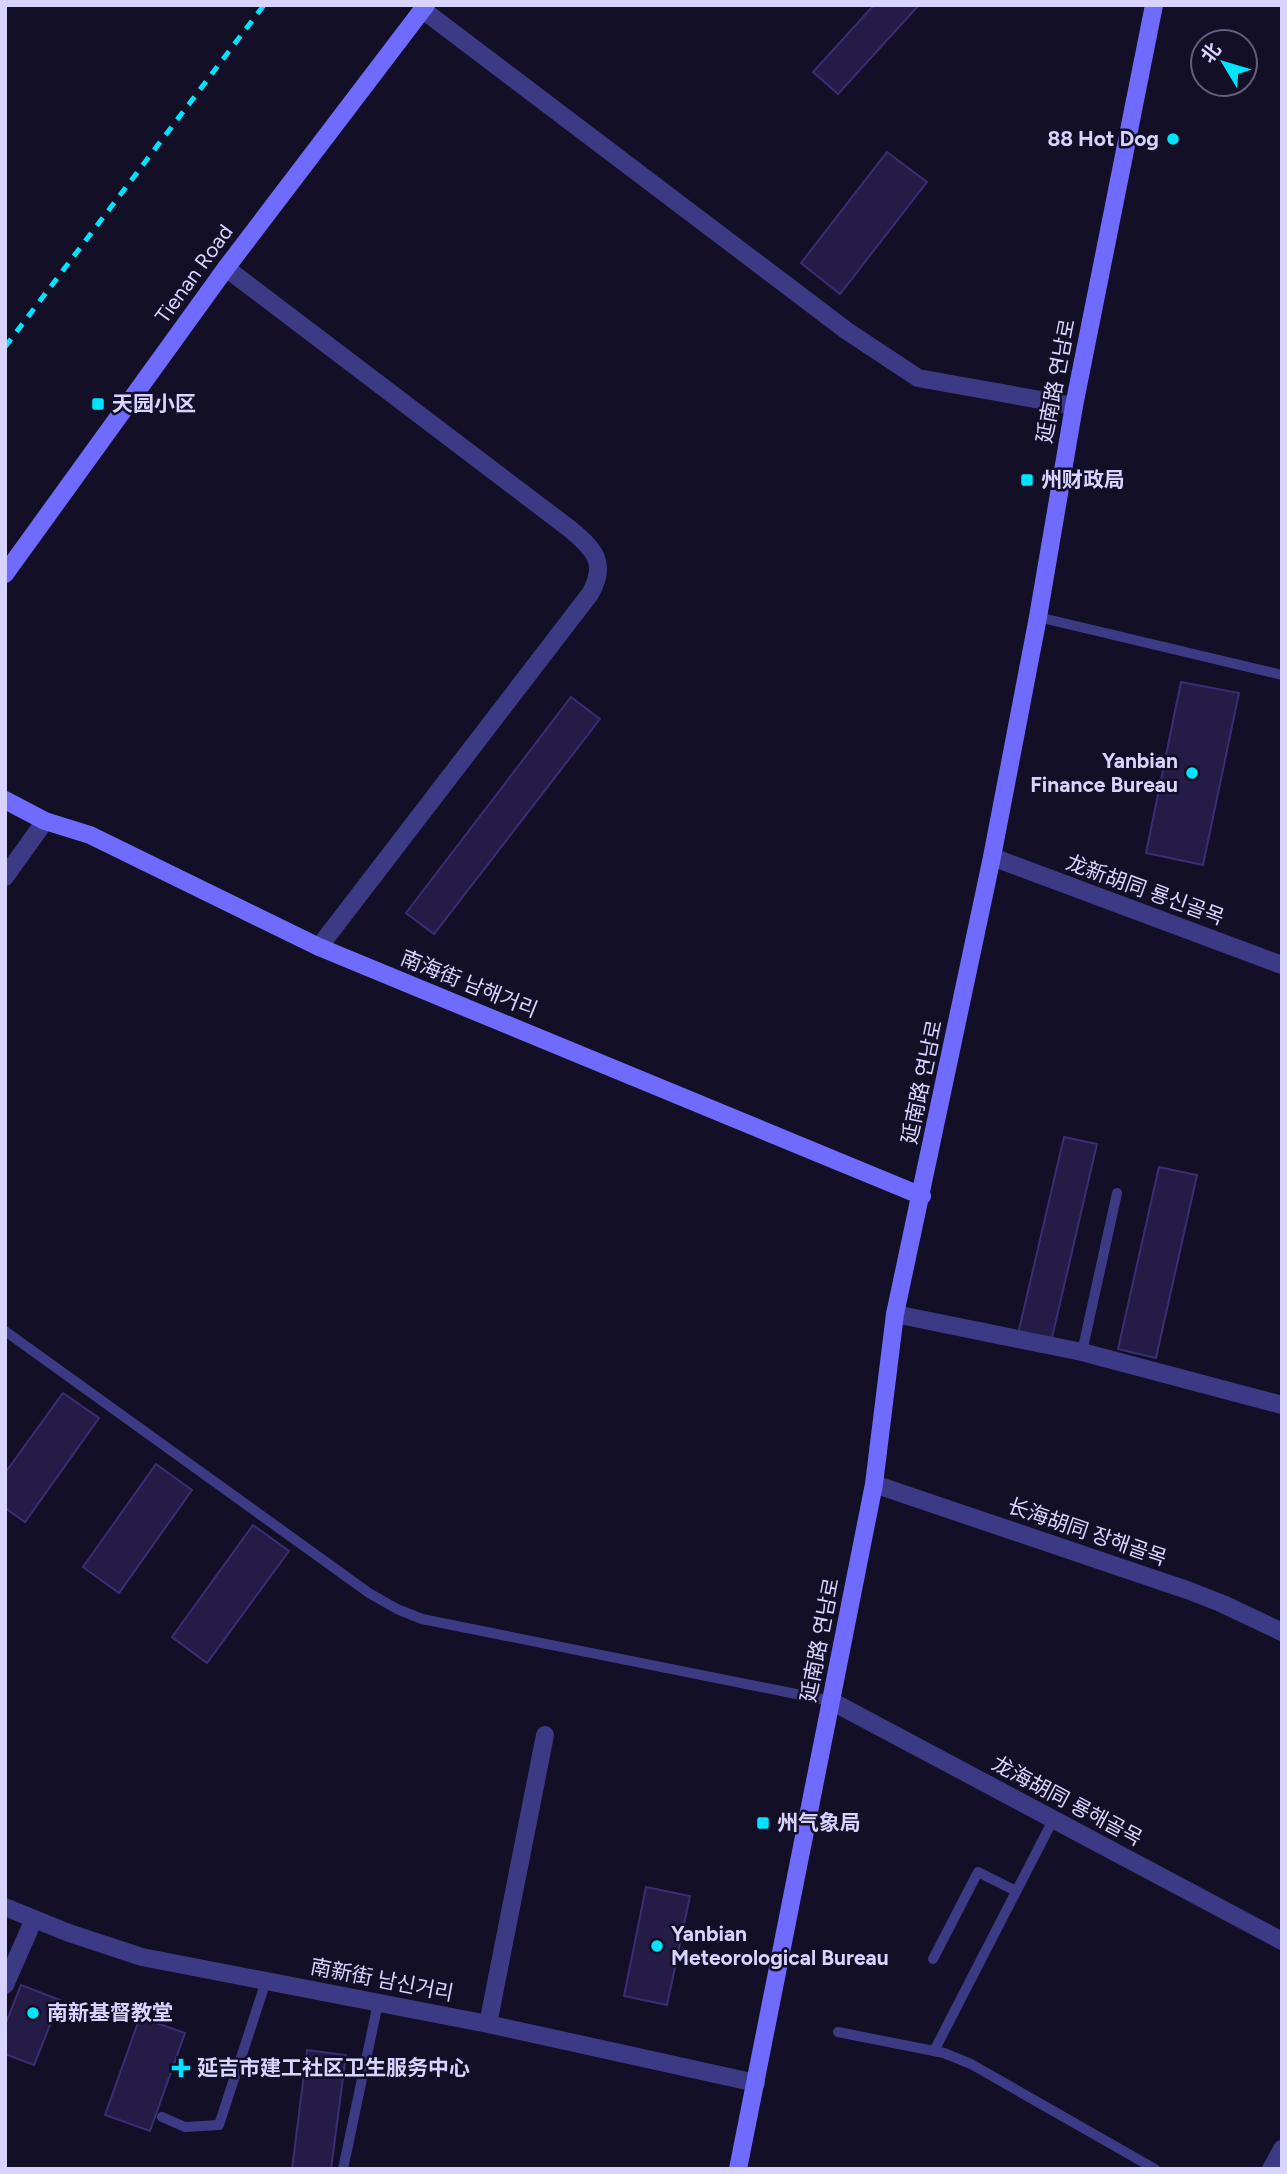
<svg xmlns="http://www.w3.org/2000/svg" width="1287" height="2174" viewBox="0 0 1287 2174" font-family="Figtree,'Noto Sans SC','Noto Sans KR',sans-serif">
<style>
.building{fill:#241b47;stroke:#3b2d73;stroke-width:2}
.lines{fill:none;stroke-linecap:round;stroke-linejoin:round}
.lane{stroke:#3d3a85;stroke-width:10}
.street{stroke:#3d3a85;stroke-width:18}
.secondary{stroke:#6f6bff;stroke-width:18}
.rail{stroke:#00e5ff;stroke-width:5;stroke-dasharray:10 9;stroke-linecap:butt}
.poi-dot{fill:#00e5ff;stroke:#130f26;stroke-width:2.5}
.labels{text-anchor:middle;stroke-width:5;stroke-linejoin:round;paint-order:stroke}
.poi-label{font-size:21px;font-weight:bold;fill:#d9d4ff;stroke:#130f26;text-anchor:start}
.street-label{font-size:21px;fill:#d9d4ff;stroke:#130f26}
</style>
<rect width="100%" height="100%" fill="#130f26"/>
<!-- building -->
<path class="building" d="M874 5H919L838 94 813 72Z
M887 152 927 182 840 294 801 263Z
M1181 682 1239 693 1203 865 1146 853Z
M571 697 600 719 434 934 406 913Z
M1064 1137 1097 1144 1051 1342 1018 1334Z
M1159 1167 1197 1175 1156 1358 1118 1349Z
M63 1393 99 1418 25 1522 5 1508V1473Z
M156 1464 192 1490 119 1593 83 1567Z
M253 1525 289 1551 207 1663 172 1637Z
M646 1887 690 1896 667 2005 624 1996Z
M21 1985 60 2000 34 2065 5 2054V2025Z
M140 2017 185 2033 150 2131 105 2115Z
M307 2050 346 2055 331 2169H292Z"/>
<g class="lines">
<!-- lane -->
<path class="lane" d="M1038 617 1282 675
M5 1331 369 1593 397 1609 422 1619 831 1701
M1082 1352 1117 1193
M933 1959 978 1872 1016 1891
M838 2032 944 2053 971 2064 1155 2169
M934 2051 1053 1820
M162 2117 185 2127 219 2125 266 1981
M343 2169 378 2003"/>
<!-- street -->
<path class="street" d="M423 10 847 331 918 378 1074 406
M226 268 570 529C594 549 608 563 590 594L319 947
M992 857 1282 965
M5 877 45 821
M895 1314 1082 1352 1282 1405
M874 1484 1190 1591 1223 1604 1282 1632
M831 1701 1282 1941
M5 1907 69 1933 142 1957 488 2024 756 2083
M5 1985 34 1919
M488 2024 545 1735
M1271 2169 1282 2149"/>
<!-- secondary -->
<path class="secondary" d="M5 574 226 268 426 5
M5 800 45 821 90 835 319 947 922 1196
M738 2169 874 1484 895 1314 992 857 1038 617 1074 406 1154 5"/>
<!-- rail -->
<path class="rail" d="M5 347 264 5"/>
</g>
<!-- markers -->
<g class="poi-dot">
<circle cx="1173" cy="139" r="7"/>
<rect x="91" y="397" width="14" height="14" rx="3.5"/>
<rect x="1020" y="473" width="14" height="14" rx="3.5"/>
<circle cx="1192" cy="773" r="7"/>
<rect x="756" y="1816" width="14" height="14" rx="3.5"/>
<circle cx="657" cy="1946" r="7"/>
<circle cx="33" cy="2013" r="7"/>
<path d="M177.5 2057.5h7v7h7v7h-7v7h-7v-7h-7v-7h7z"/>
</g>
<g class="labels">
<!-- poi labels -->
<g class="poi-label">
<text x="1159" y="146" text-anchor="end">88 Hot Dog</text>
<text x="112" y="411">天园小区</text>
<text x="1041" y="487">州财政局</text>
<text x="1178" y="768" text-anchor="end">Yanbian<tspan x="1178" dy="24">Finance Bureau</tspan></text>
<text x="777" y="1830">州气象局</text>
<text x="671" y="1941">Yanbian<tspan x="671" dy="24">Meteorological Bureau</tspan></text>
<text x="47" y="2020">南新基督教堂</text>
<text x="197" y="2075">延吉市建工社区卫生服务中心</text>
</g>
<!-- street labels -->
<g class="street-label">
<text transform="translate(194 274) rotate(-54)" y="7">Tienan Road</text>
<text transform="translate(1056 381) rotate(-79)" y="7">延南路 연남로</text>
<text transform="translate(1145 890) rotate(20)" y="7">龙新胡同 룡신골목</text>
<text transform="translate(469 984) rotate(22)" y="7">南海街 남해거리</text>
<text transform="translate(922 1082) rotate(-78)" y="7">延南路 연남로</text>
<text transform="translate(1087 1532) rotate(19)" y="7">长海胡同 장해골목</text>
<text transform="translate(820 1640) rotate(-79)" y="7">延南路 연남로</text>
<text transform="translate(1067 1801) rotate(28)" y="7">龙海胡同 룡해골목</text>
<text transform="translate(382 1980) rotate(11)" y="7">南新街 남신거리</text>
</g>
</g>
<!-- border -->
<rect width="1287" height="2174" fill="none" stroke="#d9d4ff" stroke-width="14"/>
<!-- north arrow -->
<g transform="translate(1224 63) rotate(308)"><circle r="33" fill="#130f26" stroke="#625e7d" stroke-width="2"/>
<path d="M0-5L12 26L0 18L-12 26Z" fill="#00e5ff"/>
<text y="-10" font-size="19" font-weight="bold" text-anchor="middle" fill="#d9d4ff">北</text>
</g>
</svg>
